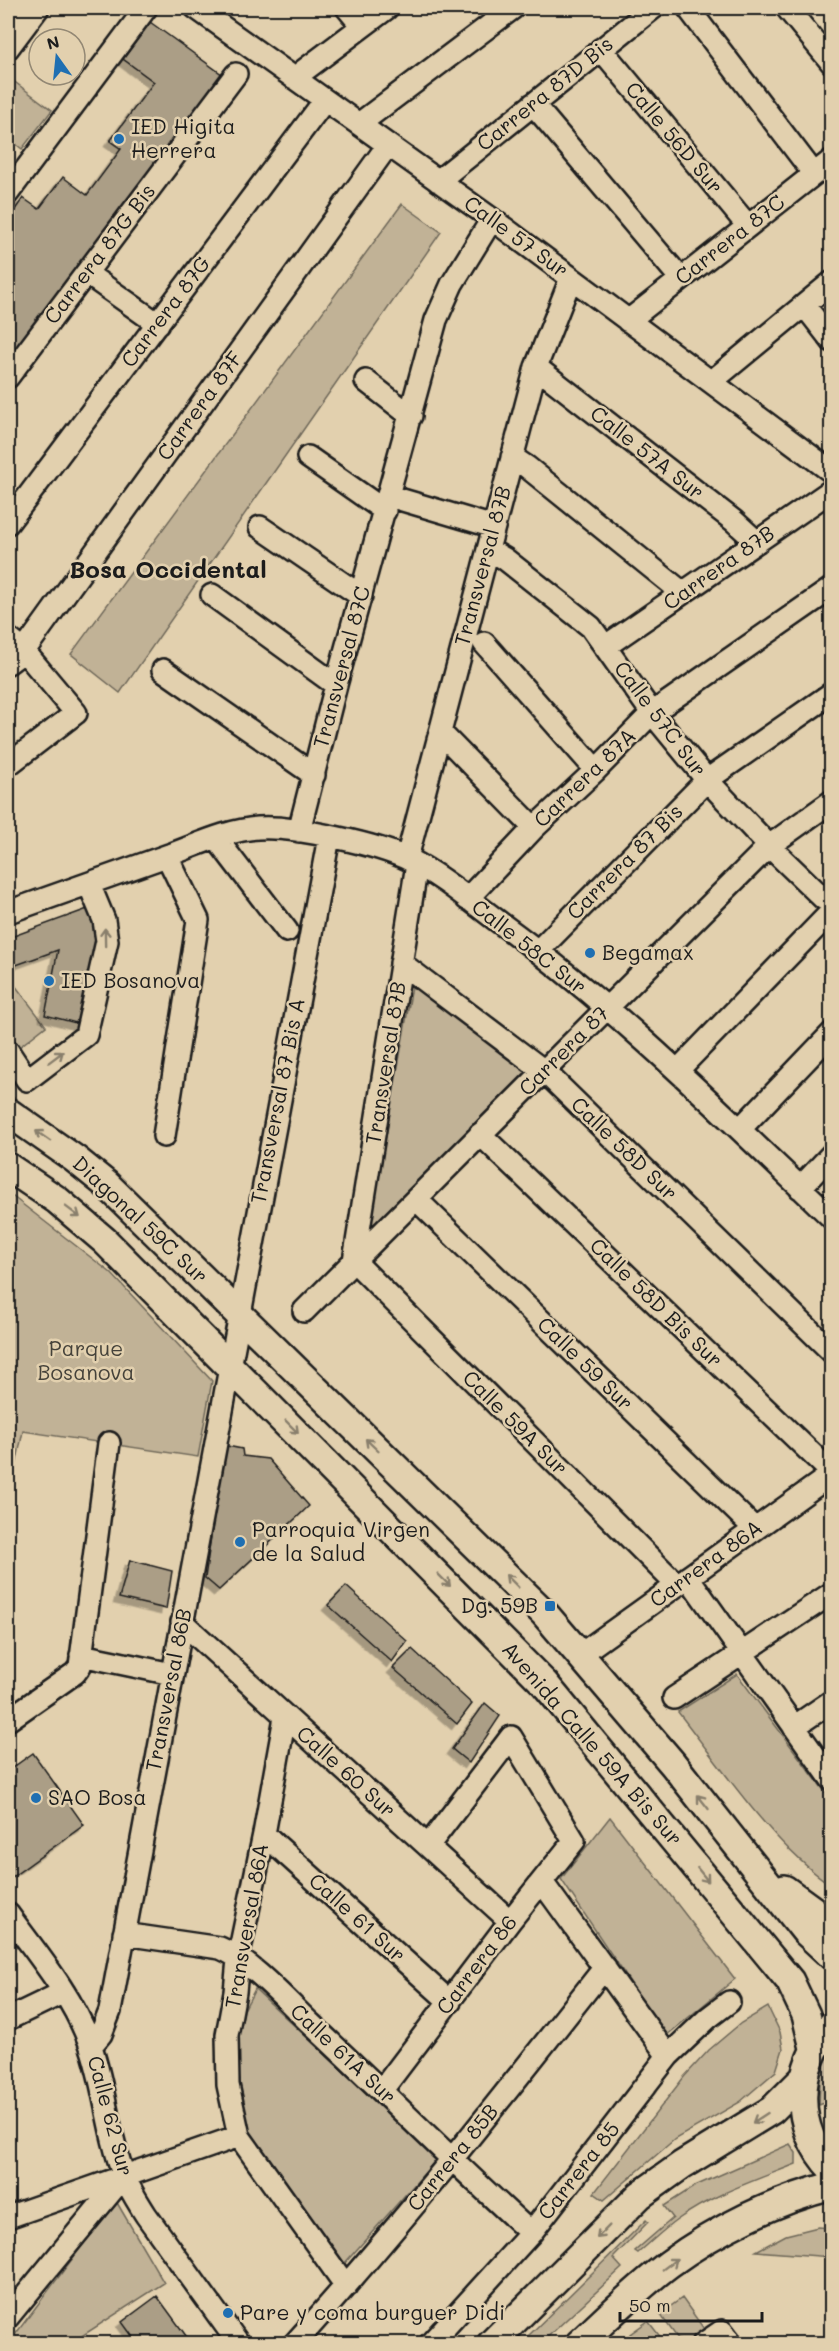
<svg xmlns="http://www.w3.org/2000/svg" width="839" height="2351" viewBox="0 0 839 2351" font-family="Mali,sans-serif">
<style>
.green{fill:#c1b296;stroke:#6e6759;stroke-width:1.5}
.building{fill:#ab9e86;stroke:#1c1c1c;stroke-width:1.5;filter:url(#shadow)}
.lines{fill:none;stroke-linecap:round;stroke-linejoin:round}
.minor-casing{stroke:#1c1c1c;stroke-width:26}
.major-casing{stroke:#1c1c1c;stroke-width:32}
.minor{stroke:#e2d0ae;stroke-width:21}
.major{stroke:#e2d0ae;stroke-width:27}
.oneway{stroke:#897f6c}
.poi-dot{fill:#1f6fb2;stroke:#e2d0ae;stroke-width:2}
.labels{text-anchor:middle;stroke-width:5;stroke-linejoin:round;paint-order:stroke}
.street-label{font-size:21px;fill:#1c1c1c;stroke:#e2d0ae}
.poi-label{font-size:21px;fill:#1c1c1c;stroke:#e2d0ae;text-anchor:start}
.park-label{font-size:21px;fill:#45423a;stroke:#e2d0ae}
.quarter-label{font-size:24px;font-weight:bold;fill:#1c1c1c;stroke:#e2d0ae}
</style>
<defs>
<filter id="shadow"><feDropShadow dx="-5.5" dy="5.5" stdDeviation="0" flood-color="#0004"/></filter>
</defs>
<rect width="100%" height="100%" fill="#e2d0ae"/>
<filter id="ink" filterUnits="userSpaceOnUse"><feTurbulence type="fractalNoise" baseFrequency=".0167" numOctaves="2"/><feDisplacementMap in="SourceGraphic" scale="12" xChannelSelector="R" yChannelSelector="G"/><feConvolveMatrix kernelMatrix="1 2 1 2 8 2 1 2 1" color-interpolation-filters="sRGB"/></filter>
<g filter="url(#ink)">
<!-- green -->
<path class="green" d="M8 77 52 110 22 149 8 138Z
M402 204 441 232 120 693 71 654Z
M11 980 46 1026 18 1048 8 1034V983Z
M413 981 536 1069 368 1238Z
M8 1193 111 1273 212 1381 198 1457 23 1431 8 1504Z
M737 1674 831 1800V1885C774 1847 721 1767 678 1712Z
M610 1817 735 1979 666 2036 561 1879Z
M255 1989 437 2159 344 2264 295 2200 254 2140 244 2115 235 2047 244 2010Z
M768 2007 780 2032 783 2049 776 2071 740 2102 675 2139 604 2200 594 2193 684 2077 709 2050 741 2023Z
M831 2047V2100L819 2105 820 2078Z
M790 2144 796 2153V2164C756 2180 713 2194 677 2220 663 2230 651 2242 638 2253L635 2251 673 2218 664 2206 695 2186Z
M116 2201 164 2283 71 2343 8 2344Z
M646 2220 648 2222 613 2258 622 2268 541 2343H521Z
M818 2227 831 2228V2257L756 2251 786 2235Z
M682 2298 704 2329 684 2343H681L660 2314Z
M648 2321 665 2343H637L630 2334Z"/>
<!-- building -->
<path class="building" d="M150 22 223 75 8 365V220L23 198 39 209 63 177 87 195 121 149 110 141 154 82 123 59Z
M93 907 100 936 80 1024 45 1015 58 950 8 968V938Z
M222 1445 242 1449 243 1456 268 1459 309 1506 219 1590 205 1578 222 1461Z
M130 1560 172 1571 166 1609 119 1598Z
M346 1586 407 1641 392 1662 328 1605Z
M412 1649 472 1704 457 1724 393 1668Z
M485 1703 500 1716 469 1763 452 1749Z
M33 1753 84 1825 8 1880V1771Z
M157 2296 192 2344H138L122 2322Z"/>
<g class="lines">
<!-- minor casing -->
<g class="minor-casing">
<path id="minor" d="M11 8 29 20
M196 8 492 219 832 472
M347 8 362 26
M688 8 814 174
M787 8 832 63
M8 48 38 8
M601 49 748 226
M294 78 387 8
M533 104 681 279
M359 124 513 8
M438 181 653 8
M8 193 146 8
M86 273 158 324
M804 305 832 341
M628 321 832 160
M536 367 734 521 757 542
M8 377 236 74
M366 381 411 416
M711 382 832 282
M308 457 385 511
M512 457 527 467 683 593
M389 496 494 527
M8 523 325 100
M260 527 361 596
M488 549 505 559 591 627 652 713 707 780 769 846 824 899
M212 595 336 685
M8 638 24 651 76 713 8 765
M484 643 596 770
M606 646 832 490
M8 663 24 651 388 145
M163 670 314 775
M440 732 534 828
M299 831 336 685 436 320 452 284 492 219
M216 838 287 931
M407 858 536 367 571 278
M417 864 354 1261 677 1585
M467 899 534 828 596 770 652 713 832 588
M8 912C61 893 115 874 169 855 197 845 228 830 258 828 292 825 380 845 410 860 443 877 473 903 503 925 622 1012 725 1116 832 1218
M538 951 707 780 832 693
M401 963 544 1071 832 1352
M8 1051 27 1080 86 1035 107 941 104 920 89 884
M678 1070 832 911
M740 1129 832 1033
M480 1134 832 1473
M164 1136 198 920 167 856
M800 1188 832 1154
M416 1199 755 1529
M304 1311 769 846 832 801
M688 1577 832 1780
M182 1622 510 1921
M581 1654 832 1474
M81 1655 172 1674
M674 1698 832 1593
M285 1717 264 1834 238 1959 235 1992 227 2035 228 2085 239 2136 346 2286
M8 1720 75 1673 80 1666 109 1443
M794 1727 832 1701
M264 1834 450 2002
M542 1882 668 2056
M8 1914C37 1954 71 1994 89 2041 105 2084 107 2132 124 2175 129 2189 138 2202 146 2215L239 2344
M124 1934 220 1948C250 1960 287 2001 311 2024 385 2093 456 2165 531 2233
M8 2019 64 1992
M91 2046 101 2034 110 2011 329 837
M382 2090 510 1921 574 1841 511 1737 428 1846
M8 2217 239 2136
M8 2317 124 2176
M294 2344C404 2223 504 2095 605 1967
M430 2344 531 2233 668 2056 708 2018 729 2002
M703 2344 722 2331 732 2344"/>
</g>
<!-- major casing -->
<g class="major-casing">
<path id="major" d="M8 1112 75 1159 106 1184 544 1613 673 1764 805 1931 832 1956
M8 1167 57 1200 105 1241 545 1684 790 1981 806 2015 814 2048
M784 1889 832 1924
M832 2025C794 2066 792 2128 832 2169
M491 2344 640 2195 682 2165 772 2110 803 2079
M579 2344C608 2317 637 2288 669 2264 715 2230 776 2200 832 2186"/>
</g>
<!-- minor -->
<use href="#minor" class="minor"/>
<!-- major -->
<use href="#major" class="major"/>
</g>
<!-- one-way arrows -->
<defs><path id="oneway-shaft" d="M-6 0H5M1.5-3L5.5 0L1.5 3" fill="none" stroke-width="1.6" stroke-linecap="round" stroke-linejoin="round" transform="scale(1.5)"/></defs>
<g class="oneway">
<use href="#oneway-shaft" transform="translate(105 937) rotate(-91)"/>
<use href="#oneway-shaft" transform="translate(56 1057) rotate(-37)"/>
<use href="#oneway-shaft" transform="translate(43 1136) rotate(-145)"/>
<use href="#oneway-shaft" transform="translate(73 1212) rotate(37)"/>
<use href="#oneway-shaft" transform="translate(292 1427) rotate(45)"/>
<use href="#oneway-shaft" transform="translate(372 1445) rotate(-136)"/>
<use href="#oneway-shaft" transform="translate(444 1580) rotate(45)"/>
<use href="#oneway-shaft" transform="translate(512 1581) rotate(-135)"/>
<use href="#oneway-shaft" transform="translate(703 1802) rotate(-128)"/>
<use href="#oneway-shaft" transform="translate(703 1875) rotate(51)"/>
<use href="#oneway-shaft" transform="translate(760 2118) rotate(147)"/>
<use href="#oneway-shaft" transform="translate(603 2232) rotate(135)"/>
<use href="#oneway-shaft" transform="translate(670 2264) rotate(-37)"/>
</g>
</g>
<!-- markers -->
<g class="poi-dot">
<circle cx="119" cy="139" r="6"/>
<circle cx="590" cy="953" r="6"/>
<circle cx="49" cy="981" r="6"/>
<circle cx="240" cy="1542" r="6"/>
<rect x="544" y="1600" width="12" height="12" rx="3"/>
<circle cx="36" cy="1798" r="6"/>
<circle cx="228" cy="2313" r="6"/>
</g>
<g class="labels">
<!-- street labels -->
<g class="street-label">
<text transform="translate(545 94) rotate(-39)" y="7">Carrera 87D Bis</text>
<text transform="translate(674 138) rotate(50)" y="7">Calle 56D Sur</text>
<text transform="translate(516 237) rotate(36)" y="7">Calle 57 Sur</text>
<text transform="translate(730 240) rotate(-38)" y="7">Carrera 87C</text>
<text transform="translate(100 254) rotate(-53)" y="7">Carrera 87G Bis</text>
<text transform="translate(166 312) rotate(-53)" y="7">Carrera 87G</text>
<text transform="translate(200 406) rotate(-54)" y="7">Carrera 87F</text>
<text transform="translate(647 453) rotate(38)" y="7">Calle 57A Sur</text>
<text transform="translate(483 566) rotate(-75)" y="7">Transversal 87B</text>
<text transform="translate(719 568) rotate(-35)" y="7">Carrera 87B</text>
<text transform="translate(342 667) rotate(-75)" y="7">Transversal 87C</text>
<text transform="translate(660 719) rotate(53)" y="7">Calle 57C Sur</text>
<text transform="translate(585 778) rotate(-44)" y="7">Carrera 87A</text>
<text transform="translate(625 862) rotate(-45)" y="7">Carrera 87 Bis</text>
<text transform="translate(529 947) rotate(38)" y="7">Calle 58C Sur</text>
<text transform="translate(564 1051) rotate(-45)" y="7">Carrera 87</text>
<text transform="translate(386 1063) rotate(-81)" y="7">Transversal 87B</text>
<text transform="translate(278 1101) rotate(-79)" y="7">Transversal 87 Bis A</text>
<text transform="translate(624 1149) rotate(44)" y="7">Calle 58D Sur</text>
<text transform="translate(140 1220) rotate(43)" y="7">Diagonal 59C Sur</text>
<text transform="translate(656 1303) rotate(44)" y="7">Calle 58D Bis Sur</text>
<text transform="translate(585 1364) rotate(44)" y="7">Calle 59 Sur</text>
<text transform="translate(515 1423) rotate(45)" y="7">Calle 59A Sur</text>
<text transform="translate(706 1564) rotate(-36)" y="7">Carrera 86A</text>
<text transform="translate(169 1690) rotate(-79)" y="7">Transversal 86B</text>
<text transform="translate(592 1744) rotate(49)" y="7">Avenida Calle 59A Bis Sur</text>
<text transform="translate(346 1772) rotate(42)" y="7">Calle 60 Sur</text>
<text transform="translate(357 1918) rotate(42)" y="7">Calle 61 Sur</text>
<text transform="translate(247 1926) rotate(-80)" y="7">Transversal 86A</text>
<text transform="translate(477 1965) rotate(-53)" y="7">Carrera 86</text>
<text transform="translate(343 2054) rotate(43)" y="7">Calle 61A Sur</text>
<text transform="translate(110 2116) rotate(75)" y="7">Calle 62 Sur</text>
<text transform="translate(453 2158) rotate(-51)" y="7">Carrera 85B</text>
<text transform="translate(579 2171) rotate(-52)" y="7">Carrera 85</text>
</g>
<!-- poi labels -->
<g class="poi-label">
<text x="131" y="134">IED Higita<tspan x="131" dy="24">Herrera</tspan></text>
<text x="602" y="960">Begamax</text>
<text x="61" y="988">IED Bosanova</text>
<text x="252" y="1537">Parroquia Virgen<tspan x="252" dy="24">de la Salud</tspan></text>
<text x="538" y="1613" text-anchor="end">Dg. 59B</text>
<text x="48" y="1805">SAO Bosa</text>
<text x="240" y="2320">Pare y coma burguer Didi</text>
</g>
<!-- park labels -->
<g class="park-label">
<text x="86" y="1356">Parque<tspan x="86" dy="24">Bosanova</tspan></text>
</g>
<!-- quarter labels -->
<g class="quarter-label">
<text x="168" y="578">Bosa Occidental</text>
</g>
</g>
<!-- margin -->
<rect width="839" height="2351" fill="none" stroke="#e2d0ae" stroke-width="30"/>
<rect x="15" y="15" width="809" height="2321" fill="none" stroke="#1c1c1c" stroke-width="2" filter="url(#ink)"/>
<!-- north arrow -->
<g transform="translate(57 57) rotate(345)"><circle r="28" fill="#e2d0ae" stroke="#938874" stroke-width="1.5"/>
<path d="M0-4.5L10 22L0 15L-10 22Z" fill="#1f6fb2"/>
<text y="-9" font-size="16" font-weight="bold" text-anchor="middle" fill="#1c1c1c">N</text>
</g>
<!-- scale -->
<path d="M620 2312v9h142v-9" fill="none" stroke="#1c1c1c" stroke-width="3"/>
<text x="629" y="2312" font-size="18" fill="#1c1c1c" stroke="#e2d0ae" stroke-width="4.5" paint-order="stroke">50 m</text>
</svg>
